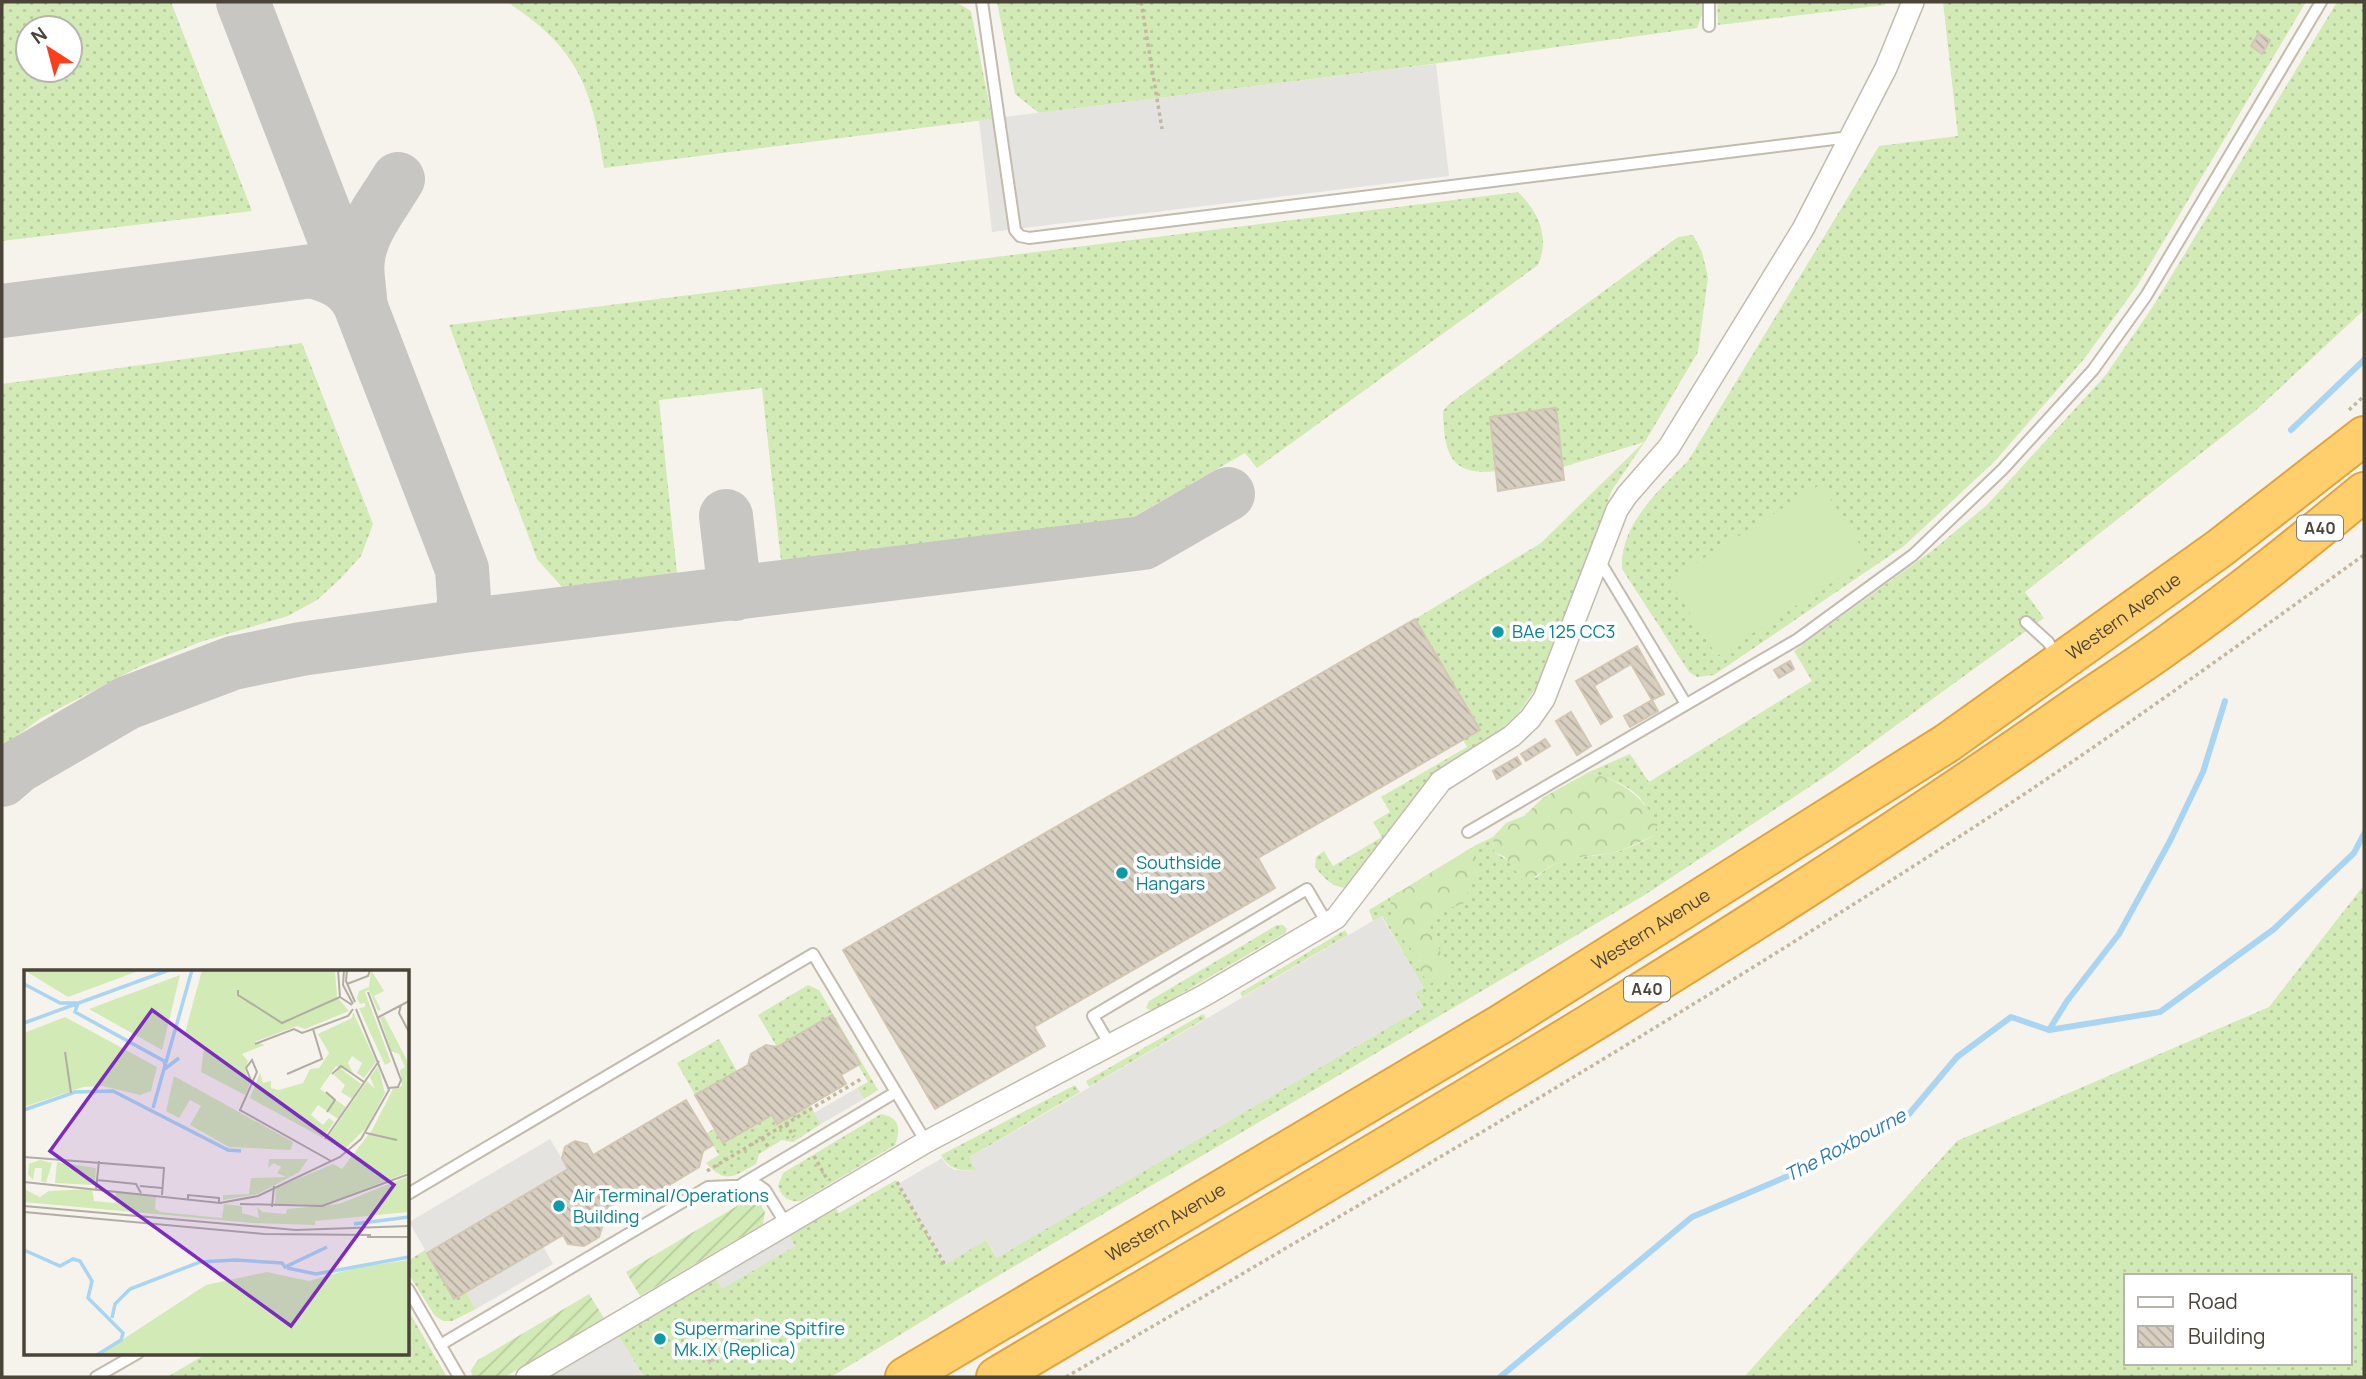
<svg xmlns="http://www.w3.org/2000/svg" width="2366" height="1379" viewBox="0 0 2366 1379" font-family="Manrope,sans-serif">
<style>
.grass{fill:url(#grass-dots);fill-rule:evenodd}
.forest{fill:url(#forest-crowns)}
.garden{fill:url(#garden-furrows)}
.pitch{fill:#d2eab5}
.parking{fill:#e5e3e0}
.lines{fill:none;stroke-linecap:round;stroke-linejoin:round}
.stream{stroke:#a9d4f2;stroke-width:6}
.taxiway{stroke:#c8c6c3;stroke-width:54}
.building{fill:url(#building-back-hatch);stroke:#d3c7b4;stroke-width:2}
.lane-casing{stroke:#c2bbae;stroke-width:14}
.street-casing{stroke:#c2bbae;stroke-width:24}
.highway-casing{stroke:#e0a43c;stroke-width:42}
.path{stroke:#c4b79f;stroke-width:3.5;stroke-dasharray:3.5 3.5;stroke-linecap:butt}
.lane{stroke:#fff;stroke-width:10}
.street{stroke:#fff;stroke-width:21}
.highway{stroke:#ffcf6e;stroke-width:38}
.culture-dot{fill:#0f9aa8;stroke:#fff;stroke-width:2.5}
.labels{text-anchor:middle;stroke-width:7;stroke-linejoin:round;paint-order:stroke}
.shield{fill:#fff;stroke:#817c74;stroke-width:2}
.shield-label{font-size:16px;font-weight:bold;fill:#4b4439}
.street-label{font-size:18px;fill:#4b4439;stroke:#fff}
.culture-label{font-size:18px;fill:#0d838f;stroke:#fff;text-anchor:start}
.water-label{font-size:19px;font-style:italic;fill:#2e7ab2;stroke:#fff}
.inset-river{fill:none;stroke:#a9d4f2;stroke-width:3.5}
.inset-road{fill:none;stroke:#b2ada4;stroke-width:2}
.view{fill:#7b2cbf;fill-opacity:0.15;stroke:#7b2cbf;stroke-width:3.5}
.inset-edge{fill:none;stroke:#4b4439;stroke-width:3.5}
</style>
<defs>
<pattern id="grass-dots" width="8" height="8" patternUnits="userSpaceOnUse" patternTransform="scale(1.75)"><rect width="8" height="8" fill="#d2eab5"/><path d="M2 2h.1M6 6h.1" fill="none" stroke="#b6ca9c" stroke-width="1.8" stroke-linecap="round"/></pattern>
<pattern id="forest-crowns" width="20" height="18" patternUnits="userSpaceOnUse" patternTransform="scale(1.75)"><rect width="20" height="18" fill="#d2eab5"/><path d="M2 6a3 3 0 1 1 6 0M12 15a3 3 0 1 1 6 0" fill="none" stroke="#b6ca9c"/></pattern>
<pattern id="garden-furrows" width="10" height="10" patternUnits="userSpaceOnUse" patternTransform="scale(1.75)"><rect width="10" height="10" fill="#d2eab5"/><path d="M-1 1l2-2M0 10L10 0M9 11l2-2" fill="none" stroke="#b6ca9c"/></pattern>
<pattern id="building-back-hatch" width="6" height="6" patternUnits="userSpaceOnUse" patternTransform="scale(1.75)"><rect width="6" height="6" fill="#d8cfc1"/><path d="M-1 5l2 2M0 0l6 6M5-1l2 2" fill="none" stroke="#b1aa9e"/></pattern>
</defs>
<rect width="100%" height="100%" fill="#f6f3ec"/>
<!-- grass -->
<path class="grass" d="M2 2H171L252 211 2 241ZM28 28H70V70H28Z
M507 2H956L971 11 992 119 604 168C592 87 578 48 507 2Z
M997 2H1702V15L1697 28 1410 67 1039 113 1015 94Z
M1717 2H1886L1885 5 1718 25Z
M1943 2H2306L2137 286 2084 359 1995 461 1904 546 1714 675 1697 677 1689 672 1622 569C1619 525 1660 489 1688 461L1879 146 1958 136Z
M2337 2H2364V310L2255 411 2025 592 2044 618 1832 772 1643 896 957 1300 831 1377H644L617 1334 714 1276 722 1288 795 1246 787 1232 833 1205 839 1213 896 1180 944 1264 986 1240 996 1257 1423 1007 1415 993 1423 987 1382 916 1373 921 1369 910 1476 845 1493 837 1494 852 1536 878C1561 853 1581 859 1612 853 1626 850 1641 842 1654 836 1651 826 1650 811 1644 803 1633 786 1607 777 1589 772L1630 754 1649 782 1812 681 1794 651 1933 550 1987 505 2105 376 2152 308Z
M1518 192C1539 212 1550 238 1538 265L1257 468 1245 453 1130 519 781 561 762 388 659 400 677 573 562 587 537 559 449 325Z
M1693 235 1702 252 1708 277 1698 352 1646 440 1612 490 1538 685 1518 714 1502 728 1435 772 1349 885 1345 888C1331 886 1324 878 1315 867L1316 857 1324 851 1333 866 1382 837 1373 822 1390 812 1381 797 1467 747 1463 740 1479 730 1415 619 1541 543 1644 442 1563 467 1556 408 1491 417 1496 471C1449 477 1444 451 1443 411L1449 404 1678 237Z
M302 343 373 524 361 556 340 579 317 600 288 616 200 642 137 668 41 718 2 747V384Z
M2364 885V1377H1744L1957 1141 2269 1007ZM2126 1276H2350V1363H2126Z
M1277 925H1283L1287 929 1285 933 1155 1009 1150 1010 1146 1008 1149 1001Z
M1345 930 1348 935 1242 997 1240 993Z
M808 985 819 990 878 1090 864 1099 857 1088 868 1082 858 1065 777 1047 758 1015Z
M1203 1014 1206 1018 1089 1087 1086 1081Z
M719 1039 737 1071 695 1095 677 1063Z
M1075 1085 1080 1092 970 1157 977 1171C960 1170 950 1171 941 1155Z
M810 1105 821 1124 793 1142 782 1140 759 1154 756 1164C734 1176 726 1185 706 1163L719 1155 706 1134 715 1128 724 1143 772 1115 778 1124Z
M881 1114C900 1117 901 1130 895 1145L801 1201C789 1202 782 1198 778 1186L783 1173Z
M425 1250 454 1298 466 1292 476 1309 452 1321H443L435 1316 408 1273V1261Z
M408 1310 447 1377H167L208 1353H408Z"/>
<!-- forest -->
<path class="forest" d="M1589 772C1622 781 1639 794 1658 822L1654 836C1640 841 1626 850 1612 853 1593 856 1575 856 1557 863 1544 868 1537 878 1524 882L1505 857 1494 852 1493 837 1506 823 1524 816 1544 797Z
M1471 848C1489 875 1470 878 1464 903 1453 908 1442 909 1432 915L1429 925C1439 940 1438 955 1450 969L1441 980 1429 984 1419 969 1416 955 1393 927 1390 898Z"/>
<!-- garden -->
<path class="garden" d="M754 1199 759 1201 765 1212 763 1224 640 1296 626 1272 747 1200Z
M589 1294 604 1318 505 1377H472L471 1370 478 1360Z"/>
<!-- pitch -->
<path class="pitch" d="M1821 484 1869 559 1717 656 1669 580Z"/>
<!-- parking -->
<path class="parking" d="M1436 64 1449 176 992 232 979 120Z
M1381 916 1424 988 1415 993 1423 1007 997 1258 986 1240 945 1265 898 1184 942 1158 947 1165 955 1170 976 1171 969 1158Z
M857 1088 864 1099 821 1124 814 1113Z
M550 1139 568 1169 427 1253 409 1222Z
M784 1226 795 1246 722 1289 710 1269Z
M543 1246 553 1264 476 1309 466 1292Z
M617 1334 644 1377H544Z"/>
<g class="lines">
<!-- stream -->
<path class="stream" d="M2291 430 2364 360
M2049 1030 2160 1012 2274 929 2354 853 2364 834
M1500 1377 1692 1217 1821 1162 1909 1114 1957 1057 2011 1017 2049 1030 2067 1001 2119 934 2170 841 2203 772 2225 701"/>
<!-- taxiway -->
<path class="taxiway" d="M243 2 462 569 464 599 463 626
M360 298C359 285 356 271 358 259 361 230 384 203 398 179
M2 311 312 271C336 278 352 285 362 309
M726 516 735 594
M2 780 17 767 127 703 233 663 301 649 463 626 1143 543 1228 494"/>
</g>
<!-- building -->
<path class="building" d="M2259 33 2270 40 2262 54 2251 46Z
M1556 408 1564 480 1498 491 1490 417Z
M1415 619 1480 730 1258 858 1275 888 1034 1027 1045 1046 935 1109 843 950Z
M1637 646 1664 694 1652 700 1631 664 1594 686 1612 717 1601 724 1576 681Z
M1790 661 1794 669 1779 678 1774 670Z
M1652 700 1658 711 1630 727 1624 716Z
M1571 712 1591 746 1577 755 1556 721Z
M1545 739 1550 746 1526 761 1521 754Z
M1517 757 1521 764 1497 779 1493 771Z
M832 1015 860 1064 841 1075 846 1084 777 1124 772 1115 723 1143 695 1095 748 1065 751 1054 766 1045 777 1047Z
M686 1100 713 1145 703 1151 699 1167 646 1199 632 1193 599 1213 604 1221 599 1237 584 1246 568 1244 563 1235 454 1299 427 1253 568 1169 562 1158 565 1147 575 1141 587 1144 593 1155Z
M726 1348 728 1352 709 1363 707 1359Z"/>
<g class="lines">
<!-- lane casing -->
<g class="lane-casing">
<path id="lane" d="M982 2 1015 230 1020 236 1029 238 1850 137
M1709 2V26
M1599 560 1686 704
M2026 622 2048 642 2058 657
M1468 832 1798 639 1913 555 2003 469 2093 370 2146 296 2321 2
M1110 1045 1093 1016 1307 889 1327 923
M742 1184 896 1092
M408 1194 813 954 926 1142
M408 1289 459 1377
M440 1345 708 1187 758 1185 765 1190 786 1224
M96 1377 138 1353"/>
</g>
<!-- street casing -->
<g class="street-casing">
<path id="street" d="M527 1377 926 1142 1205 995 1336 918 1441 781 1512 736 1530 719 1544 699 1617 510 1627 495 1669 447 1803 229 1886 68 1913 2"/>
</g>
<!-- highway casing -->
<g class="highway-casing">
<g id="highway">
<path id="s1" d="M905 1377 1501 1024 1947 743 2220 548 2364 436"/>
<path d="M996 1377C1358 1163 1723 954 2069 712 2105 687 2142 664 2177 638 2242 592 2303 542 2364 492"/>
</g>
</g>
<!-- path -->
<path class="path" d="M1141 2 1162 129
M2349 410 2364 396
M786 1124 794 1137
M762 1138 769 1148
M814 1156 827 1179
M707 1171 861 1079
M897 1182 945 1265
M1066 1377C1377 1195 1689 1013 1991 816 2118 733 2241 643 2364 555"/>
<!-- lane -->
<use href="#lane" class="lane"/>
<!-- street -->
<use href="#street" class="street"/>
<!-- highway -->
<use href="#highway" class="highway"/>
</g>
<!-- markers -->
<g class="culture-dot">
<circle cx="1498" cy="632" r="7"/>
<circle cx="1122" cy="873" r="7"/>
<circle cx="559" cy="1206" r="7"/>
<circle cx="660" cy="1339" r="7"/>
</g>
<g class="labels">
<!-- shield labels -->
<g class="shield">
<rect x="2297" y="515.5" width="46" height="25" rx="5"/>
<rect x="1624" y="976.5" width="46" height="25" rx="5"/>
</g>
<g class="shield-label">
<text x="2320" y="534">A40</text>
<text x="1647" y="995">A40</text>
</g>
<!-- street labels -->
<g class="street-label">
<text dy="6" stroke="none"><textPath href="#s1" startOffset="1437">Western Avenue</textPath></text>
<text dy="6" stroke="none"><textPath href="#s1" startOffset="870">Western Avenue</textPath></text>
<text dy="6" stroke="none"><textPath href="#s1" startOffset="303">Western Avenue</textPath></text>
</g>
<!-- culture labels -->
<g class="culture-label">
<text x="1512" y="638">BAe 125 CC3</text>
<text x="1136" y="869">Southside<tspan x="1136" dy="21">Hangars</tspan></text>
<text x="573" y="1202">Air Terminal/Operations<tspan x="573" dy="21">Building</tspan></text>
<text x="674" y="1335">Supermarine Spitfire<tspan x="674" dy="21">Mk.IX (Replica)</tspan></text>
</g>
<!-- water labels -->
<g class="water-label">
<text transform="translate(1845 1145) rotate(-28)" y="7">The Roxbourne</text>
</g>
</g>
<!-- overview -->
<g transform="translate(24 970)">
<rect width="385" height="385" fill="#f6f3ec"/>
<path d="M0 0H117L44 27ZM178 0H311L313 27 325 41 281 59 273 56 230 72 241 75 218 84 224 91 221 99 226 113 221 125 177 102 180 77 161 63ZM347 0 360 21 350 26 357 40 354 41 345 20 341 22 367 92 361 95 335 38 341 37V33L336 34 333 28 335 21 345 17ZM156 5 138 80 65 39ZM329 42 352 92 340 108 333 103 338 93 328 86 324 93 329 103 312 96 296 119 322 137 314 149 294 135 287 145 299 155 305 148 310 152 299 168 226 128 236 103 239 113 247 111V118L255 120 279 113 286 99 295 98 305 83 294 64 328 48ZM360 46 385 94V202L298 235 251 234 252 218 309 194 318 199 348 160 369 119 378 116 376 100 381 97 375 84 367 81 356 48ZM41 47 133 97 127 121 116 125 79 116 59 117 0 137V63ZM354 96 361 123 342 158 320 180 302 170 343 111 351 119 346 107ZM316 98 337 114 328 129 317 122 321 115 310 105ZM150 106 269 172 267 180 205 177 166 155 177 136 166 130 155 148 142 141ZM245 189H284L275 202 234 224 199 230V225L225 224 227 208 262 207 253 203 257 197 250 193 244 198ZM16 190 28 193 22 213 17 211 18 198H11L9 210 4 204 5 194ZM33 192 72 198V194L71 215 31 213ZM385 206V242L291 251V255L229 253 0 232V219L16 227 25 221 68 219 70 231 91 233 92 222 132 227 131 239 137 242 198 248 200 234 218 236V243L235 248 233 237 239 242 262 244 263 239 315 234ZM385 290V385H75L182 315 243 302 285 311 330 298Z" fill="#d2eab5"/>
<path class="inset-river" d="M0 14 36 33H54M54 33 51 42 140 91 142 98 155 88M0 53 145 0M129 138 168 0M0 140 51 122 89 121 204 180 217 181M330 254 385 247M0 280 36 296 49 289 56 291 68 311 64 328 99 363 97 370 73 385M263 298 292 304 385 287M88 348 91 334 106 319 176 292 211 290 258 293 261 297 303 277"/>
<path class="inset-road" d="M314 0 316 27 328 35M320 0 319 15 329 34M323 0 322 11 331 32M323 14 344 6 346 0M214 20V25L258 53 316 27M344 22 377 110 374 117 365 118M377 35 375 43 385 62M353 48 385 31M231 74 270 59 278 63 289 59 324 46 329 39M41 82 47 123M263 104 298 89 289 59M308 104 317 96 340 112M228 113 233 102 228 90 222 98 228 113 216 140 307 191M302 122 311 130 303 142M342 163 373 170M301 169 355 91M0 187 140 198 138 225M73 210 112 214 117 223M0 212 196 233 234 226 316 187 337 169 365 120 332 39M116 216 138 218M72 219 75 191M164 229V225L195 228V233M216 234 298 236 385 204M0 236 272 260 385 256M248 237 250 216M0 242 240 264 347 265M343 267H385"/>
<path class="view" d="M128 40 370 215 267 356 26 181Z"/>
<rect width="385" height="385" class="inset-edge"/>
</g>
<!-- border -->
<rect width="2366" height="1379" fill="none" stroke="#4b4439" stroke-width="7"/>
<!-- legend -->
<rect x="2124" y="1274" width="228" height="91" fill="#ffffff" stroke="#b7b4b0" stroke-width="2"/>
<rect x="2138" y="1297" width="35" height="10" fill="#ffffff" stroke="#b7b4b0" stroke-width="2"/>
<text x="2188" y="1309" font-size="21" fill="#4b4439">Road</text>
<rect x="2138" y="1326" width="35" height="21" fill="url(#building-back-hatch)" stroke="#b7b4b0" stroke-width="2"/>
<text x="2188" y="1344" font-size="21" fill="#4b4439">Building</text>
<!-- north arrow -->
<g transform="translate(49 49) rotate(324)"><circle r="33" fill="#ffffff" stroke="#b7b4b0" stroke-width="2"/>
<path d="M0-5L12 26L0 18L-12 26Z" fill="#fc3f1d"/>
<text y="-10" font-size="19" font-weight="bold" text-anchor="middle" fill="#4b4439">N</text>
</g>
</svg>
